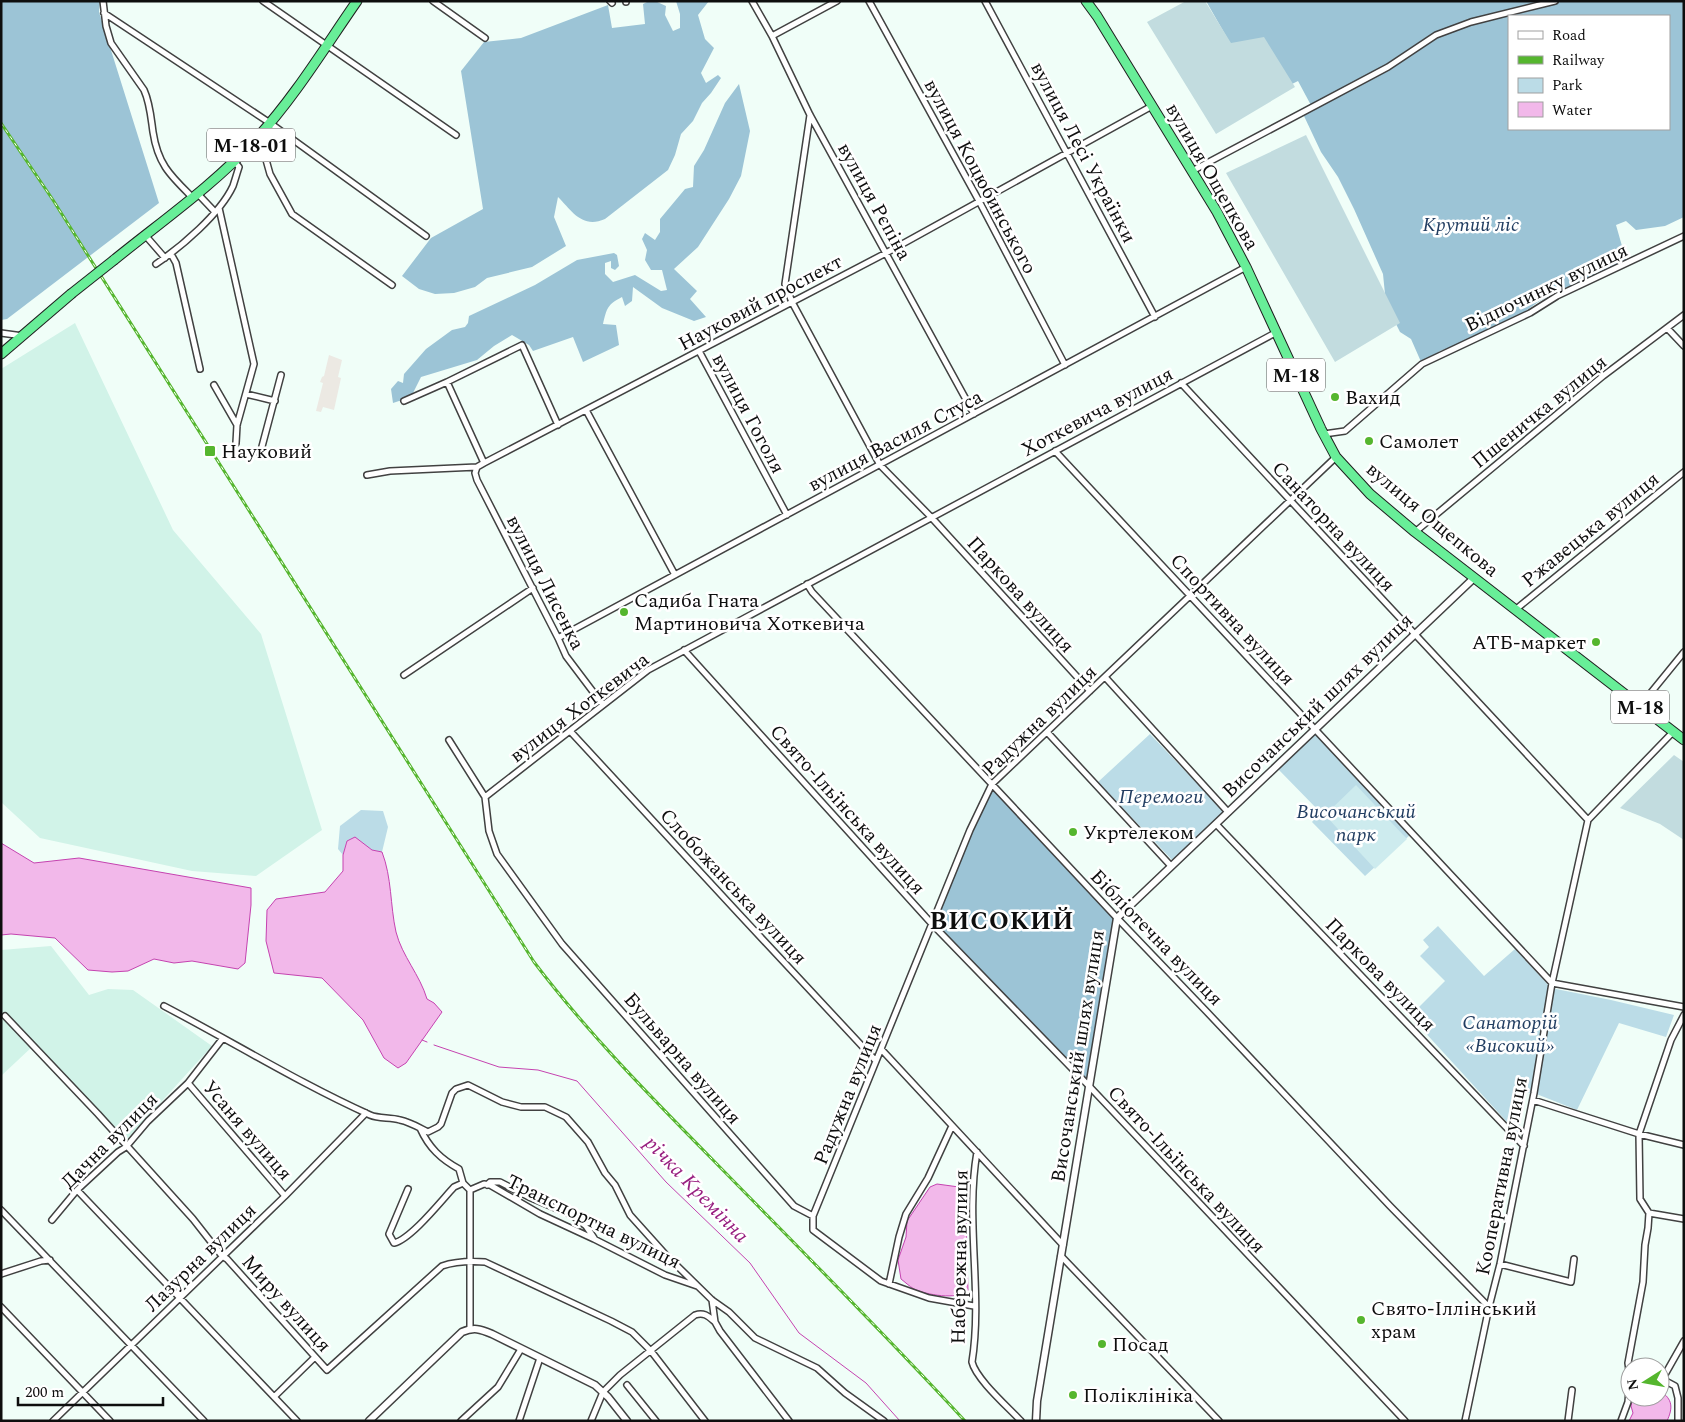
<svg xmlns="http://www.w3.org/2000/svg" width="1685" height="1422" viewBox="0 0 1685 1422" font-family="Spectral,serif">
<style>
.industrial{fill:#ece9e3}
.farmland{fill:#d1f3e8}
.green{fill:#bbdce7}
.forest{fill:#9cc4d6;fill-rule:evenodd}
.cemetery{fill:#c2dcdf}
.pitch{fill:#cdebee}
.water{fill:#f2b8ea;stroke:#c543b0}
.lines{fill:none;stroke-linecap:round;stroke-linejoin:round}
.stream{stroke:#c543b0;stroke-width:1}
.minor-casing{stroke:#414141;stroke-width:8}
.tertiary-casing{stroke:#414141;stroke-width:9}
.trunk-casing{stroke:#1f1f1f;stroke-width:11}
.minor{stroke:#fff;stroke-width:5}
.tertiary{stroke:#fff;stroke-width:6}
.trunk{stroke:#68ee98;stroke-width:9}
.rail-casing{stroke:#55b62e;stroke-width:3}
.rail{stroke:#fff;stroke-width:1;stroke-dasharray:4;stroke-linecap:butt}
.trunk-bridge-casing{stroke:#1f1f1f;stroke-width:11;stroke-linecap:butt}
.trunk-bridge{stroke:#68ee98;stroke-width:9}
.poi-dot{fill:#55b62e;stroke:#fff;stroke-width:2}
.labels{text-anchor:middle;stroke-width:5;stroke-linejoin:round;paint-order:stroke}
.shield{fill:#fff;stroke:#565656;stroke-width:1}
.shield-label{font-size:19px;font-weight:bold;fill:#0e0e0e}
.street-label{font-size:20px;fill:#0e0e0e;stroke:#fff}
.park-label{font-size:20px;font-style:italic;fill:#223e62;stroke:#fff}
.poi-label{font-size:20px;fill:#0e0e0e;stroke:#fff;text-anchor:start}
.water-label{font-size:21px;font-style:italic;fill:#981f80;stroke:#fff}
.district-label{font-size:25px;font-weight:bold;letter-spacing:1px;fill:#0e0e0e;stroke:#fff}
</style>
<rect width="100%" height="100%" fill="#f0fef8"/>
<!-- industrial -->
<path class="industrial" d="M329 355 342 360 338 377 341 378 334 410 323 407 321 412 316 411 323 383 320 382 322 377 324 376Z"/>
<!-- farmland -->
<path class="farmland" d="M75 323 173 530 261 634 322 830 256 876 192 871 40 838 1 802V369Z
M51 946 89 995 108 989 133 990 212 1046 122 1145 33 1046 1 1076V950Z"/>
<!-- green -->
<path class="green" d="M1317 733 1410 835 1365 876 1312 822 1320 812 1278 769Z
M1150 734 1226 814 1174 862 1098 782Z
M361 810 383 811 388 827 382 852 372 850 354 838 347 841 343 855 338 849 340 826Z
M1438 926 1484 976 1515 949 1551 988 1611 1000 1674 1015 1666 1037 1619 1023 1577 1110 1534 1093H1526L1518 1134 1410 1016 1445 981 1420 956 1429 947 1423 940Z"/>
<!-- forest -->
<path class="forest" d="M1 1H100L99 12 159 203 7 319 1 320Z
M649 1H655L666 6 665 15 673 31 680 28V14L676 1H709L698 15 705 39 714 48 701 73 706 83 718 75 721 78 711 93 702 103 693 121 681 134 675 155 668 170 605 219C582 229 572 211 558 197L554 217 566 246 532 267 487 278 475 287 454 293 435 294 419 289 402 276 431 238 483 209 461 71 484 42 521 38 608 5 612 28 645 24 643 4Z
M1206 1H1684V217L1665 226 1636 230 1626 221 1616 225 1626 260 1592 279 1563 289 1538 302 1512 321 1465 343 1440 351 1422 364 1411 339 1400 332 1386 304 1383 274 1354 209 1338 177 1321 152 1304 116 1313 109 1298 81 1262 99ZM1509 16H1669V129H1509Z
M739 84 750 131 741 176 729 199 698 247 674 269 697 291 690 299 706 317 694 321 662 308 633 287 632 301 625 306 622 297C607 305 607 308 603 324L616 325 619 345 583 362 573 337 533 351 529 345 512 335 494 346 477 360 421 377 411 397 393 403 391 389 398 381 403 383 404 374 426 349 452 330 465 327 468 323 469 316 535 285 577 260 614 253 617 255 619 266 615 270 611 268V261L605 263V274L613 282 635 275 661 291 667 290 662 270H651L645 260 647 250 642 239 645 233 655 240 660 232V219L685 189 693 187 694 166 704 150 725 103Z
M992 784 1117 918 1089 1086 932 924Z"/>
<!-- cemetery -->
<path class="cemetery" d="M1186 1H1205L1231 43 1264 37 1295 87 1216 134 1147 22Z
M1306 135 1400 323 1335 362 1226 173Z
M1674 755 1684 762V840L1660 824 1620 808Z"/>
<!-- pitch -->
<path class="pitch" d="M1356 785 1407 839 1375 869 1325 815Z"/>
<!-- water -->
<path class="water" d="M355 837 372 850 382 852C392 878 390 905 396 932 402 956 420 975 427 999L434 1003 442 1012 406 1063 398 1068 384 1058 363 1020 322 978 274 973 266 941 267 910 276 899 325 892 343 871V855L347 841Z
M1 843 34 863 79 858 251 888V905L245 963 238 969 192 961 174 963 154 959 128 971 112 972 88 970 55 938 11 934 1 935Z
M937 1184 959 1187 963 1193 966 1218 968 1291C956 1300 927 1295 914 1289 909 1286 905 1282 901 1279L898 1260 906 1237 907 1221 930 1187Z
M1660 1391C1673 1399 1673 1408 1667 1421H1629L1633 1413 1631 1406 1633 1397H1660Z"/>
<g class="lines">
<!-- stream -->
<path class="stream" d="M422 1040 427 1042
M434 1045 499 1067 538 1070 577 1081 666 1182 750 1263 799 1333 866 1383 900 1421"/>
<!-- minor casing -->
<g class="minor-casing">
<path id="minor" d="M103 1 106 26 111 43 144 90C150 103 151 118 153 132 158 165 171 176 193 198
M263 1 456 135
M433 1 485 38
M610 1 612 3
M752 1 772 36 810 115 974 414
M869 1 979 201 1065 365
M985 1 1155 317
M626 2V1
M104 13 270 123 426 236
M772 36 837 1
M810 115 785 284 792 302 880 465 931 517 1090 691
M256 140 263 149 270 174 292 214 392 285
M1192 171 1388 67 1436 35 1471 22 1555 1
M198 194 215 212
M219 208 254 364 237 425 236 443
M145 235 165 258
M171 254 176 263 200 369
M156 264C181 247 220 214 233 186 235 180 237 173 239 167L234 161
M1667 328 1684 346
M1 333 23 336
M699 351 787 515
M447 382 522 345 558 425
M1181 383 1588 820
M214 385 237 425
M246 394 275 401
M404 401 447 382 484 463
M586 410 675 575
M1324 434 1345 431 1422 364 1530 313 1557 296 1684 236
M1055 451 1552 983 1684 1007
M260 454 281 375
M477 467 475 473 477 480 558 638 566 656 603 705
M367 475 390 471 477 467 484 463 886 253 1152 106
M1415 532 1603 376 1684 315
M807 584 812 592 1117 918 1207 1012 1390 1206 1489 1307
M1515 610 1684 472
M558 638 1246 267
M684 650 932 924 1089 1086 1405 1421
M404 675 533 588
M1105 677 1228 812
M1640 706 1684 652
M570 731 740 915 876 1061
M1047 732 1171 866
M449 740 485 797 489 831 497 854 562 944 794 1206 813 1216
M485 797 648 670 1277 332
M1216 824 1524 1146
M164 1006C233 1042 299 1083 370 1115 379 1119 390 1117 400 1120 410 1122 418 1127 428 1132L438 1127 441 1124 452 1093 456 1089 468 1085 502 1102 521 1107H545L566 1117 588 1142 605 1173 615 1185 630 1215 665 1254 712 1300 729 1312 755 1338 817 1368 845 1393 884 1421
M5 1016 98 1114 193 1219 222 1256 227 1259 327 1370 442 1266C457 1261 470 1261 485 1262L611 1321 632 1332 651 1351 705 1421
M881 1049 1063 1245
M188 1083 285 1196
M1533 1100 1639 1134 1684 1145
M420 1128C429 1148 441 1159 459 1169L463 1183 470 1190
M977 1152C965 1221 983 1293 972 1362 976 1379 1008 1407 1021 1421
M487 1185 490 1182H500L529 1197 572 1215 586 1226 594 1238
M408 1189 389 1234 394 1243C411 1239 441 1201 454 1187L463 1183
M77 1190 297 1421
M470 1190 484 1184 490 1185 540 1214 594 1239 665 1275 697 1286
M470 1190V1328
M1 1210 204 1421
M1649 1213 1684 1219
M52 1220 77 1190 118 1152 126 1147 148 1121 188 1083 223 1038
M1061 1256 1219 1421
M1500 1264 1571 1282 1574 1259
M1 1274 41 1261 50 1260
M889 1284 899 1237 906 1214 928 1178 952 1126
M712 1300 715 1322 720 1331 789 1421
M974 1306 929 1298 881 1281 813 1230V1216L970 830 992 784 1336 457
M1 1307 110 1421
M1660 1378 1675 1386 1678 1398V1421
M1663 1378 1684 1341
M627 1385 656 1421
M274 1397 315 1357
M53 1421 285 1196 366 1113
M461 1421 498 1387 521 1349
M519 1421 540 1358
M591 1421 603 1392 620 1375 695 1315C704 1312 708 1316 715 1322
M1465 1421 1489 1307 1500 1264 1534 1093 1552 983 1588 820 1673 732
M1568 1421 1572 1390
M1621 1421 1628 1402 1630 1377 1628 1363 1643 1282 1645 1245 1648 1228 1649 1213 1640 1199 1639 1134 1671 1040 1684 1015"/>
</g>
<!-- tertiary casing -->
<g class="tertiary-casing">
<path id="tertiary" d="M369 1421 462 1332C474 1327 480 1329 492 1334L595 1385 608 1397 627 1421
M1036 1421 1037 1401 1117 918 1474 578"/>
</g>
<!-- trunk casing -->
<g class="trunk-casing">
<path id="trunk" d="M1086 1 1097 16 1217 212 1246 267 1321 429 1336 457 1370 494 1415 532 1684 740
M114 260C162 221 214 185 256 139 294 98 325 47 357 1
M1 354 71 294"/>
</g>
<!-- minor -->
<use href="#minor" class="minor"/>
<!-- tertiary -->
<use href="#tertiary" class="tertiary"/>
<!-- trunk -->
<use href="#trunk" class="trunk"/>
<!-- rail casing -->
<g class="rail-casing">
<path id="rail" d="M1 123 53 200 534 962C587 1032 649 1095 711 1158 796 1245 882 1331 965 1421"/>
</g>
<!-- rail -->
<use href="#rail" class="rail"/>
<!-- trunk-bridge casing -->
<g class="trunk-bridge-casing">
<path id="trunk-bridge" d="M71 294 114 260"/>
</g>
<!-- trunk-bridge -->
<use href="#trunk-bridge" class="trunk-bridge"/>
</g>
<!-- markers -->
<g class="poi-dot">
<circle cx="1335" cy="397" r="5"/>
<circle cx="1369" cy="441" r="5"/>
<rect x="204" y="445" width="12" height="12" rx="2.5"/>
<circle cx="624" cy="612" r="5"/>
<circle cx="1596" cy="642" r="5"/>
<circle cx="1073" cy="832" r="5"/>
<circle cx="1361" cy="1320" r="5"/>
<circle cx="1102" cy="1344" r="5"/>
<circle cx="1073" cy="1395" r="5"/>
</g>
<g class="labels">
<!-- shield labels -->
<g class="shield">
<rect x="207" y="128.5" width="88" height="33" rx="4"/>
<rect x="1267" y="358.5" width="58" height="33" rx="4"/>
<rect x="1611" y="690.5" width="58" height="33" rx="4"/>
</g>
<g class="shield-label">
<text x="251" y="152">М-18-01</text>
<text x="1296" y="382">М-18</text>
<text x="1640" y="714">М-18</text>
</g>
<!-- street labels -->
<g class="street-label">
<text transform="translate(1084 152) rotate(62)" y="7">вулиця Лесі Українки</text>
<text transform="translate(981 176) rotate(62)" y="7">вулиця Коцюбинського</text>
<text transform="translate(1213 176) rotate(60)" y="7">вулиця Ощепкова</text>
<text transform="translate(875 201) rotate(61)" y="7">вулиця Рєпіна</text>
<text transform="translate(1546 287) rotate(-26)" y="7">Відпочинку вулиця</text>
<text transform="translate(760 302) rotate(-28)" y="7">Науковий проспект</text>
<text transform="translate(1097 411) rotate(-28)" y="7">Хоткевича вулиця</text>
<text transform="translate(1539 411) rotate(-39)" y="7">Пшеничка вулиця</text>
<text transform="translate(749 413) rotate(62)" y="7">вулиця Гоголя</text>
<text transform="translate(895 440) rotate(-28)" y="7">вулиця Василя Стуса</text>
<text transform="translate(1433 519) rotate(40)" y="7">вулиця Ощепкова</text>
<text transform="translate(1334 526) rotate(47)" y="7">Санаторна вулиця</text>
<text transform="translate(1590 529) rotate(-39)" y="7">Ржавецька вулиця</text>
<text transform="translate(546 582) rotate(63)" y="7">вулиця Лисенка</text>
<text transform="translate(1021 594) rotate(48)" y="7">Паркова вулиця</text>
<text transform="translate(1233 619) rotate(47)" y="7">Спортивна вулиця</text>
<text transform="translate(1317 705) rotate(-44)" y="7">Височанський шлях вулиця</text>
<text transform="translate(579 707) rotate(-37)" y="7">вулиця Хоткевича</text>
<text transform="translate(1039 720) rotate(-44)" y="7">Радужна вулиця</text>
<text transform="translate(848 809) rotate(48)" y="7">Свято-Ільїнська вулиця</text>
<text transform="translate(734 886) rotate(47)" y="7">Слобожанська вулиця</text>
<text transform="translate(1157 937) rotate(46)" y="7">Бібліотечна вулиця</text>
<text transform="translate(1381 974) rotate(46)" y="7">Паркова вулиця</text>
<text transform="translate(1077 1056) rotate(-81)" y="7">Височанський шлях вулиця</text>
<text transform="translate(683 1058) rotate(49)" y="7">Бульварна вулиця</text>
<text transform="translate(847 1094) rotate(-68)" y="7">Радужна вулиця</text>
<text transform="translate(248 1130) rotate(49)" y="7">Усаня вулиця</text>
<text transform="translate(109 1140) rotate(-45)" y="7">Дачна вулиця</text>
<text transform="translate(1187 1169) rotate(47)" y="7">Свято-Ільїнська вулиця</text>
<text transform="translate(1501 1176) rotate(-79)" y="7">Кооперативна вулиця</text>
<text transform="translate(594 1221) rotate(26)" y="7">Транспортна вулиця</text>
<text transform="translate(200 1257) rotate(-44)" y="7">Лазурна вулиця</text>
<text transform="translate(959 1257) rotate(-89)" y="7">Набережна вулиця</text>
<text transform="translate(287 1303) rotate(48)" y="7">Миру вулиця</text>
</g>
<!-- park labels -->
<g class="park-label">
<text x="1471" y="231">Крутий ліс</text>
<text x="1161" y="803">Перемоги</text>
<text x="1356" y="818">Височанський<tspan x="1356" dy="23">парк</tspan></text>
<text x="1510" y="1029">Санаторій<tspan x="1510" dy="23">«Високий»</tspan></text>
</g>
<!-- poi labels -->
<g class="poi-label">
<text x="1345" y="404">Вахид</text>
<text x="1379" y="448">Самолет</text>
<text x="221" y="458">Науковий</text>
<text x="634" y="607">Садиба Гната<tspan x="634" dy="23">Мартиновича Хоткевича</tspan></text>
<text x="1586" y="649" text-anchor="end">АТБ-маркет</text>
<text x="1083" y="839">Укртелеком</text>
<text x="1371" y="1315">Свято-Іллінський<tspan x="1371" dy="23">храм</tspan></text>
<text x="1112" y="1351">Посад</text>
<text x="1083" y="1402">Поліклініка</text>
</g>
<!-- water labels -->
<g class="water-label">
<text transform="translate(697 1189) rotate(46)" y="7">річка Кремінна</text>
</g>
<!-- district labels -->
<g class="district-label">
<text x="1002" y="929">ВИСОКИЙ</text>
</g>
</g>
<!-- border -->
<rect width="1685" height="1422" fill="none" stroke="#0e0e0e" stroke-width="5"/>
<!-- legend -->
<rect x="1508" y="15" width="162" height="115" fill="#ffffff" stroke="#9f9f9f"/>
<rect x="1518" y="31" width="25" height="8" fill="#ffffff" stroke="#9f9f9f"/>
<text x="1552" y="40" font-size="15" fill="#0e0e0e">Road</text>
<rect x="1518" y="56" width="25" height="8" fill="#55b62e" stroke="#9f9f9f"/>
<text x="1552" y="65" font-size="15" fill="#0e0e0e">Railway</text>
<rect x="1518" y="78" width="25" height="15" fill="#bbdce7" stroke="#9f9f9f"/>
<text x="1552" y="90" font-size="15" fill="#0e0e0e">Park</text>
<rect x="1518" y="102" width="25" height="15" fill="#f2b8ea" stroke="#9f9f9f"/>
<text x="1552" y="115" font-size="15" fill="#0e0e0e">Water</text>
<!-- north arrow -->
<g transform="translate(1645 1382) rotate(259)"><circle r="24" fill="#ffffff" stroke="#9f9f9f"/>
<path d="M0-4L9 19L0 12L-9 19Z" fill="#55b62e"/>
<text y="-8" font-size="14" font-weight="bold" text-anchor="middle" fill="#0e0e0e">N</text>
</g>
<!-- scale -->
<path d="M18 1397v8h145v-8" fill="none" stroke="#0e0e0e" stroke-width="2.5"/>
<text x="25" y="1397" font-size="15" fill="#0e0e0e" stroke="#ffffff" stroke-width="4" paint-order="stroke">200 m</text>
</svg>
